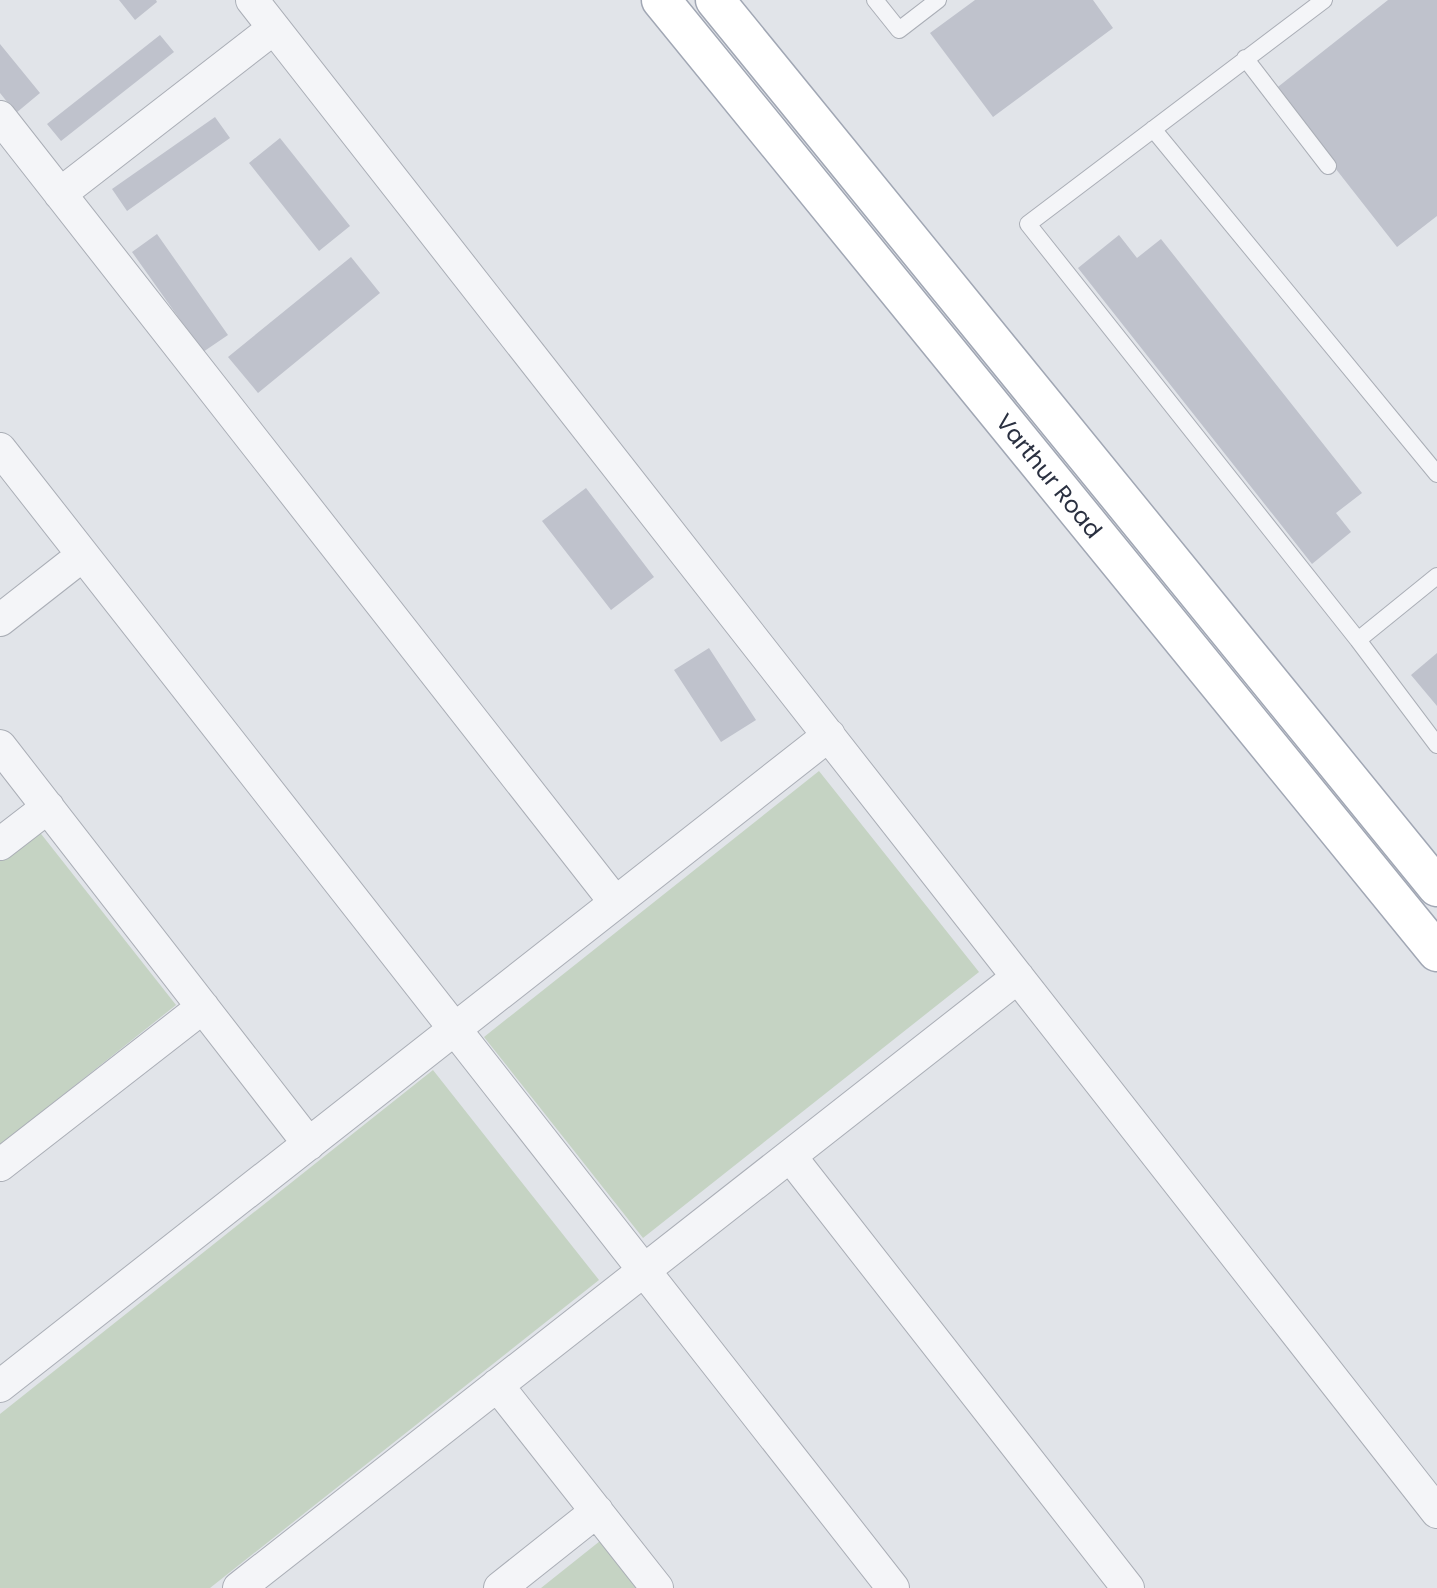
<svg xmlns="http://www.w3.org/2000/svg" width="1437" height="1588" viewBox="0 0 1437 1588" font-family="Poppins,sans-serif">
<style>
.green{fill:#c5d3c3}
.building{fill:#bfc2cc}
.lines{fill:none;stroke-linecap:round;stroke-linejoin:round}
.service-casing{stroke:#aaaeb6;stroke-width:18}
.minor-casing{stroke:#aaaeb6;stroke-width:34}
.primary-casing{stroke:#a1a7b4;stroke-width:41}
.service{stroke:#f4f5f8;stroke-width:16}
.minor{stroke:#f4f5f8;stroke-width:32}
.primary{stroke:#fff;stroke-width:38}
.labels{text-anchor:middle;stroke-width:6;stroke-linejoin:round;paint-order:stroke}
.street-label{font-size:23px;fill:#2a3040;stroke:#f1f3f7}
</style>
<rect width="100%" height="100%" fill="#e1e4e9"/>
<!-- green -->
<path class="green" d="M819 771 979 972 643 1238 484 1037Z
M38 830 176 1005 0 1145V861Z
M433 1070 599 1280 210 1588H0V1414Z
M600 1541 637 1588H541Z"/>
<!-- building -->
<path class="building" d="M119 0H156L157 2 135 20Z
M975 0H1093L1113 28 993 117 930 33Z
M1388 0H1437V216L1397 247 1274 90Z
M160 35 174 52 61 141 47 124Z
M0 44 40 93 16 113 0 93Z
M215 117 230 138 127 211 112 189Z
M280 138 350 226 319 251 249 163Z
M157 234 228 335 203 352 132 252Z
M1119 235 1137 258 1161 239 1362 493 1336 513 1351 532 1312 564 1078 268Z
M351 257 380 293 258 393 228 357Z
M586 488 654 577 611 610 542 521Z
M709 648 756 720 721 742 674 670Z
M1437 653V706L1411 675Z"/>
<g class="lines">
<!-- service casing -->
<g class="service-casing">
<path id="service" d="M875 0 899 30 938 0
M1324 0 1028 224 1358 640 1437 745
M1245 58 1328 166
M1153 129 1437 474
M1358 640 1437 576"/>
</g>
<!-- minor casing -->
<g class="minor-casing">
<path id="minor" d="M252 0 1437 1512
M0 117 615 902
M60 194 274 28
M0 449 893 1588
M0 620 83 555
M0 746 309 1144
M0 844 48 807
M790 1156 1128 1588
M0 1165 203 1007
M497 1385 657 1588
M0 1386 829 735
M239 1588 1018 977
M500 1588 597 1511"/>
</g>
<!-- primary casing -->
<g class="primary-casing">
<g id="primary">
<path id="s1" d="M661 0 1437 952"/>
<path d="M715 0 1437 887"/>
</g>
</g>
<!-- service -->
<use href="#service" class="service"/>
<!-- minor -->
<use href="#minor" class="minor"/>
<!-- primary -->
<use href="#primary" class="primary"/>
</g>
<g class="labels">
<!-- street labels -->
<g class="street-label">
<text dy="8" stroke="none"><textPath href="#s1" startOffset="614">Varthur Road</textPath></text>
</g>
</g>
</svg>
